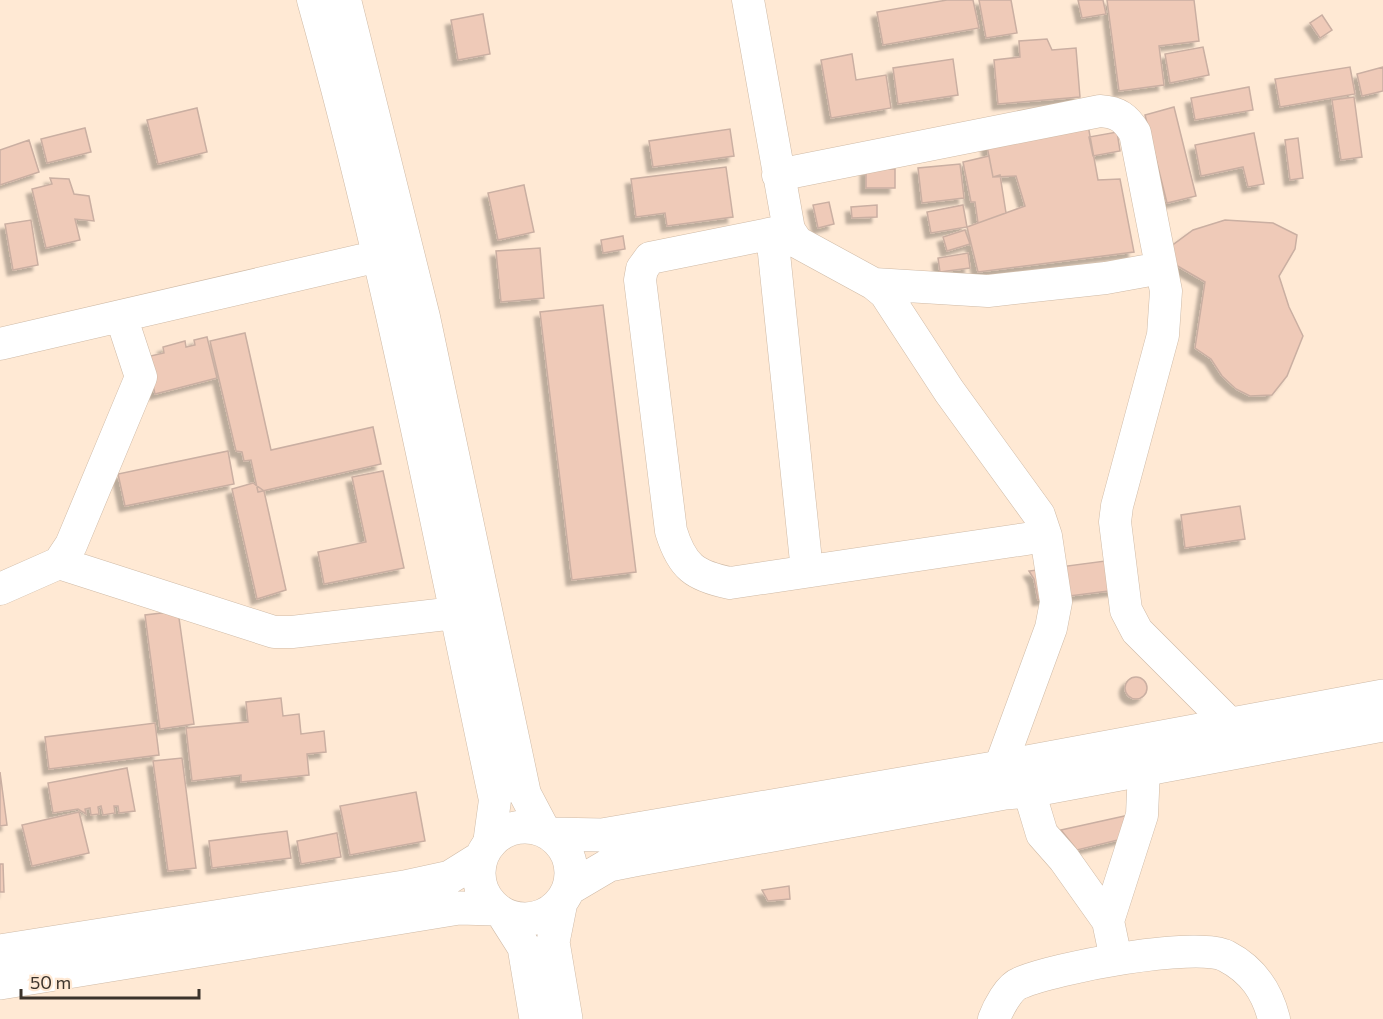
<svg xmlns="http://www.w3.org/2000/svg" width="1383" height="1019" viewBox="0 0 1383 1019" font-family="Commissioner,sans-serif">
<style>
.building{fill:#efcab8;stroke:#caafa2;stroke-width:1.5;filter:url(#shadow)}
.lines{fill:none;stroke-linecap:round;stroke-linejoin:round}
.minor-casing{stroke:#cfbaa6;stroke-width:33}
.major-casing{stroke:#cfbaa6;stroke-width:34}
.minor{stroke:#fff;stroke-width:32}
.major{stroke:#fff;stroke-width:33}
</style>
<defs>
<filter id="shadow"><feDropShadow dx="-5.5" dy="5.5" stdDeviation="1.5" flood-color="#0004"/></filter>
</defs>
<rect width="100%" height="100%" fill="#ffe9d4"/>
<!-- building -->
<path class="building" d="M947 0H973L979 28 883 45 877 12Z
M979 0H1011L1017 33 986 38Z
M1078 0H1103L1106 14 1082 18Z
M1107 0H1194L1199 41 1159 46 1164 85 1119 91Z
M483 14 490 54 458 60 451 20Z
M1322 15 1332 30 1320 38 1310 23Z
M1047 39 1052 50 1076 48 1080 97 998 104 994 60 1020 57 1019 41Z
M1203 47 1209 75 1170 83 1165 54Z
M852 54 856 80 886 75 891 108 831 118 821 60Z
M953 59 958 95 898 104 893 68Z
M1350 67 1355 94 1280 107 1275 79Z
M1383 67V91L1362 96 1357 74Z
M1249 87 1253 110 1195 120 1191 98Z
M1354 97 1362 157 1341 160 1332 100Z
M1174 107 1196 196 1167 203 1145 115Z
M197 108 207 152 158 164 147 120Z
M1088 125 1098 180 1120 179 1134 252 978 272 967 227 1025 206 1016 176 993 177 986 141Z
M85 128 91 152 47 163 41 139Z
M730 129 734 156 653 167 649 141Z
M1117 132 1120 151 1093 156 1089 137Z
M1254 133 1264 184 1248 187 1243 167 1201 176 1195 145Z
M1298 138 1303 178 1290 180 1285 140Z
M29 140 39 172 0 185V150Z
M989 156 993 177 1000 175 1006 213 978 223 975 202H971L963 162Z
M960 164 964 198 922 203 918 168Z
M726 167 733 217 667 226 665 213 636 217 631 179Z
M866 169H895V188H866Z
M50 178 69 179 74 194 89 196 94 221 75 219 80 240 46 248 32 189 52 184Z
M524 185 534 232 498 240 488 193Z
M829 202 834 224 818 228 813 205Z
M877 205V217L852 218 851 207Z
M963 205 967 227 931 233 927 212Z
M31 220 38 265 13 270 5 224Z
M1225 220 1273 223 1297 235 1295 249 1279 276 1289 307 1303 336 1287 376 1272 395 1250 396 1236 389 1222 376 1211 359 1195 348 1205 282 1169 261 1170 247 1193 230Z
M965 230 970 244 947 251 943 237Z
M623 236 625 249 603 253 601 240Z
M540 248 544 298 501 302 496 251Z
M968 253 970 268 940 272 938 258Z
M603 305 636 572 572 580 540 312Z
M245 333 271 450 373 427 381 464 258 492 251 460 244 461 242 452 236 451 210 341Z
M207 337 217 378 155 394 146 357 164 353 163 347 185 341 186 347 195 345 194 340Z
M228 451 234 484 125 506 118 474Z
M383 471 404 568 324 584 318 552 366 542 352 477Z
M253 483 264 491 286 590 257 599 232 489Z
M1240 506 1245 539 1185 548 1181 515Z
M1128 558 1132 588 1038 600 1034 579 1029 571Z
M178 611 194 724 160 729 145 615Z
M1125 688a11 11 0 1 1 22 0a11 11 0 1 1-22 0Z
M281 698 283 716 299 714 301 734 324 731 326 752 307 754 309 775 241 782V775L192 781 186 728 248 722 246 702Z
M155 723 159 755 49 769 45 737Z
M182 758 196 868 168 871 153 761Z
M127 768 135 811 119 813 118 806H114L115 813 103 815 101 806 98 807 99 814 91 815 90 808 85 809 86 814 78 809 53 813 48 783Z
M0 772 7 825 0 826Z
M416 792 425 841 350 855 340 806Z
M79 812 89 853 32 866 22 825Z
M1129 815 1126 838 1077 850 1061 830Z
M287 831 291 858 212 868 209 841Z
M337 833 341 857 301 864 297 841Z
M0 864H3L4 892H0Z
M789 886 790 899 768 901 762 890Z"/>
<g class="lines">
<!-- minor casing -->
<g class="minor-casing">
<path id="minor" d="M313 0C387 263 438 533 495 800L489 844
M345 0 424 317 525 794 544 830
M748 0 789 230 797 242 874 284 885 293 949 391 1039 515 1046 536 1056 602 1051 628 1000 767
M778 175 1100 111C1118 112 1126 118 1135 133L1166 291 1163 335 1117 506 1115 522 1126 610 1137 631 1229 723 1234 747
M789 230 650 258 642 269 640 280 671 531C682 567 695 576 730 583L1046 536
M772 234 807 571
M874 284 988 291 1106 278 1161 268
M0 344 379 256
M59 563 274 632H292L455 613
M0 589 59 563 71 545 141 377 121 316
M1029 791 1042 834 1064 859 1108 921 1116 959
M1108 921 1142 815 1144 769
M994 1019C998 1008 1009 987 1020 983 1054 968 1195 941 1226 956 1253 970 1267 991 1274 1019"/>
</g>
<!-- major casing -->
<g class="major-casing">
<path id="major" d="M479 873a46 46 0 1 1 92 0a46 46 0 1 1-92 0Z
M552 834 602 835 1000 767 1383 696
M570 888 609 865 634 860 1005 793 1029 791 1383 725
M561 902 553 942 566 1019
M503 914 524 947 536 1019
M0 951 404 887 450 877 482 857
M0 983 459 908 495 909"/>
</g>
<!-- minor -->
<use href="#minor" class="minor"/>
<!-- major -->
<use href="#major" class="major"/>
</g>
<!-- scale -->
<path d="M21 989v9h178v-9" fill="none" stroke="#3b332b" stroke-width="3"/>
<text x="30" y="989" font-size="18" fill="#3b332b" stroke="#ffe9d4" stroke-width="4.5" paint-order="stroke">50 m</text>
</svg>
